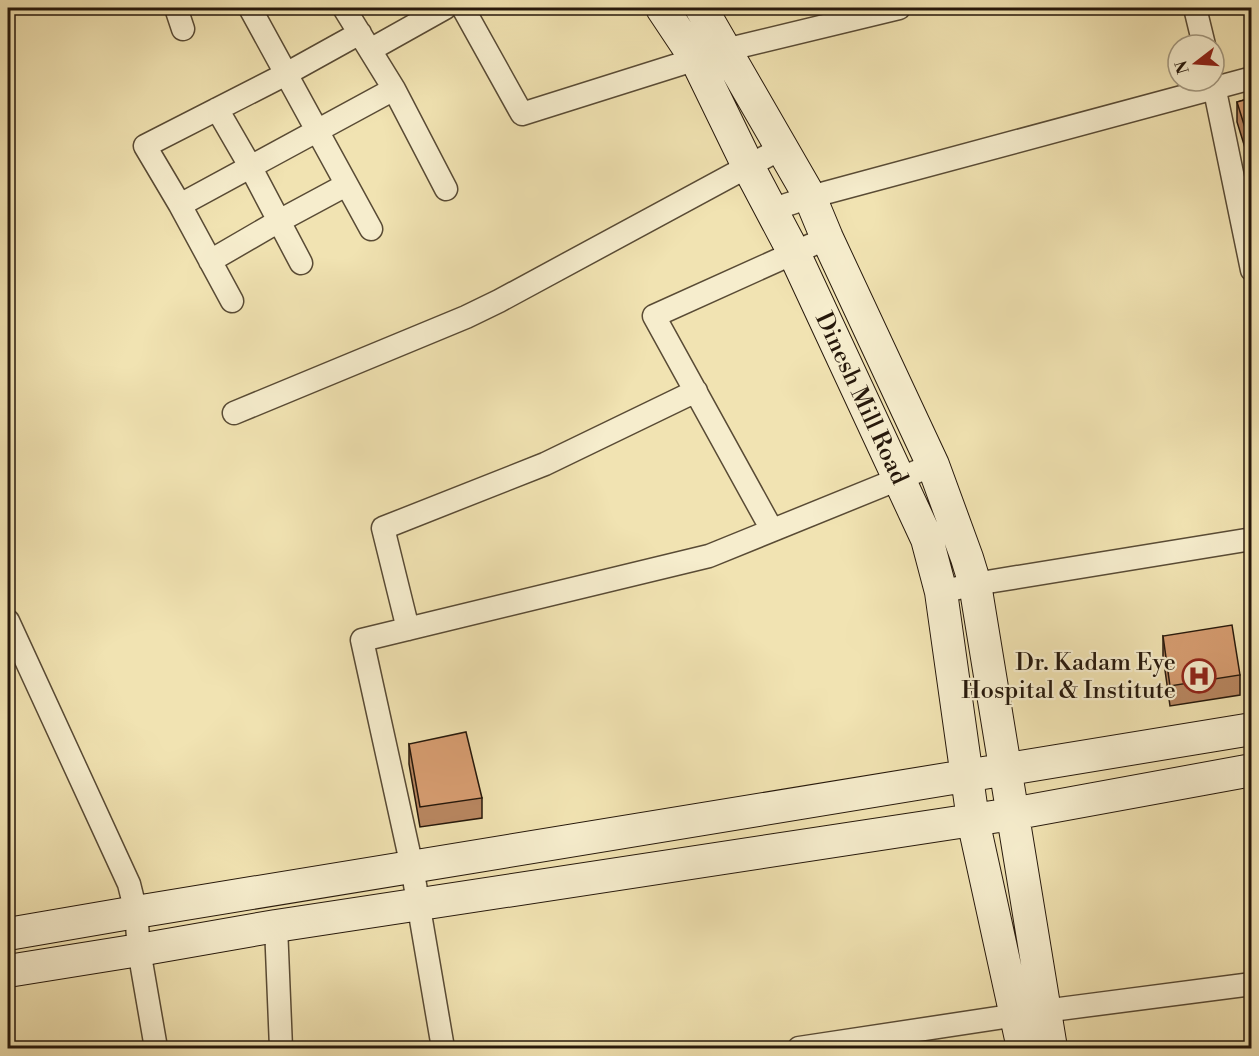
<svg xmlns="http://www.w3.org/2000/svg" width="1259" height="1056" viewBox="0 0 1259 1056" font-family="'Libre Bodoni',serif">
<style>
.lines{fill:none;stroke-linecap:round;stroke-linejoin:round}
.street-casing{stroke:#594b35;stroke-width:25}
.secondary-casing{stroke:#26180b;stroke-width:34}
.street{stroke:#f6edcd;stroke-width:22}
.secondary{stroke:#f6edcd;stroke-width:32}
.wall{fill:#b98761;stroke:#26180b;stroke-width:1.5}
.shaded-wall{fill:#966e4f;stroke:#26180b;stroke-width:1.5}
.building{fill:#d79d71;stroke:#26180b;stroke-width:1.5}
.labels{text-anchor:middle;stroke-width:4.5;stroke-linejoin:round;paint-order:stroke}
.street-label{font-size:24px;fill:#26180b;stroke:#f6edcd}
.poi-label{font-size:24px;fill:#26180b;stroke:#f6edcd;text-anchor:end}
</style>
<rect width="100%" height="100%" fill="#f1e3b2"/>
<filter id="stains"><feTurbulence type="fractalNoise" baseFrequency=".00333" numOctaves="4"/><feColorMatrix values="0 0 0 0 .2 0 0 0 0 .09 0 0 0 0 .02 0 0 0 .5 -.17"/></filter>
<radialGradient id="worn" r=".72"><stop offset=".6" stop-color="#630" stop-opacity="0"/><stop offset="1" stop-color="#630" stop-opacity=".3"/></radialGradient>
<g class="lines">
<!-- street casing -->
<g class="street-casing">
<path id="street" d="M176 8 183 29
M250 8 371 229
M344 8 394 89 446 189
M463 8 522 114 725 50 899 8
M1195 8 1204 45
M370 50 445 8
M1213 81 1252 270
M217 109 250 166 301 263
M180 205 394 89
M771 210 810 197 1252 78
M210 261 279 221 346 185
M232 301 180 205 145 146 286 74 360 33
M234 413 466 317 499 301 782 148
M772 530 654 316 827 238
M941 592 975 584 1252 539
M8 621 129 884 136 912 139 950 156 1048
M408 629 383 528 545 464 696 391
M276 926 281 1048
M443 1048 412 867 362 640 709 556 933 465
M799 1048 1044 1011 1252 984"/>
</g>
<!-- secondary casing -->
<g class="secondary-casing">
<path id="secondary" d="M662 8 696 59 748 166 794 253 927 539 941 592 973 820 1023 1048
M701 8 810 197 827 238 933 465 967 558 975 584 1051 1048
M8 934 136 912 1252 729
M8 971 139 950 276 926 1012 814 1252 770"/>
</g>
<!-- street -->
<use href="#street" class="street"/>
<!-- secondary -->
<use href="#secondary" class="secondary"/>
</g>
<!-- wall -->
<path class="wall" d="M1251 98 1250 164 1237 122V102Z
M1163 636 1240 675V695L1170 706 1163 656Z
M409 744 482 798V818L420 827 409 764Z"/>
<!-- shaded-wall -->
<path class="shaded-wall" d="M1250 144H1251V164H1250Z"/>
<!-- building -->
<path class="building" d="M1251 98V144H1250L1237 102Z
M1232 625 1240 675 1170 686 1163 636Z
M466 732 482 798 420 807 409 744Z"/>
<!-- icons -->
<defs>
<g id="hospital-ring" transform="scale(1.725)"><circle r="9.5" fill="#f6edcd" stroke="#8f2418" stroke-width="1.5"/><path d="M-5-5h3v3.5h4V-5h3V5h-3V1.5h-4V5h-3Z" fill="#8f2418"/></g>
</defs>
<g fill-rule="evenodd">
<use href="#hospital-ring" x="1199" y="676"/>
</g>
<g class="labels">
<!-- street labels -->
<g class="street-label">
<text transform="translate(862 398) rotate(65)" y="8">Dinesh Mill Road</text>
</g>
<!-- poi labels -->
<g class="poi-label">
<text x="1176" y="670">Dr. Kadam Eye<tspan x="1176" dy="28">Hospital &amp; Institute</tspan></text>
</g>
</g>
<!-- margin -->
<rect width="1259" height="1056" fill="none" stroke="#f1e3b2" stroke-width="30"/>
<rect x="9" y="9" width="1241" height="1038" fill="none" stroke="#26180b" stroke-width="3"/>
<rect x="15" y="15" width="1229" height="1026" fill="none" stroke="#26180b" stroke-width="1.5"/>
<!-- north arrow -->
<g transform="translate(1196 63) rotate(253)"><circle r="28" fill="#f6edcd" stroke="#a3987f" stroke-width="1.5"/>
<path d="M0-4.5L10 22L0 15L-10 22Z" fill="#8f2418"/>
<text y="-9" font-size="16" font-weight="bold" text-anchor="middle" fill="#26180b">N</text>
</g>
<rect width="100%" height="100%" filter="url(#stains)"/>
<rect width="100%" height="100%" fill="url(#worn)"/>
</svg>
